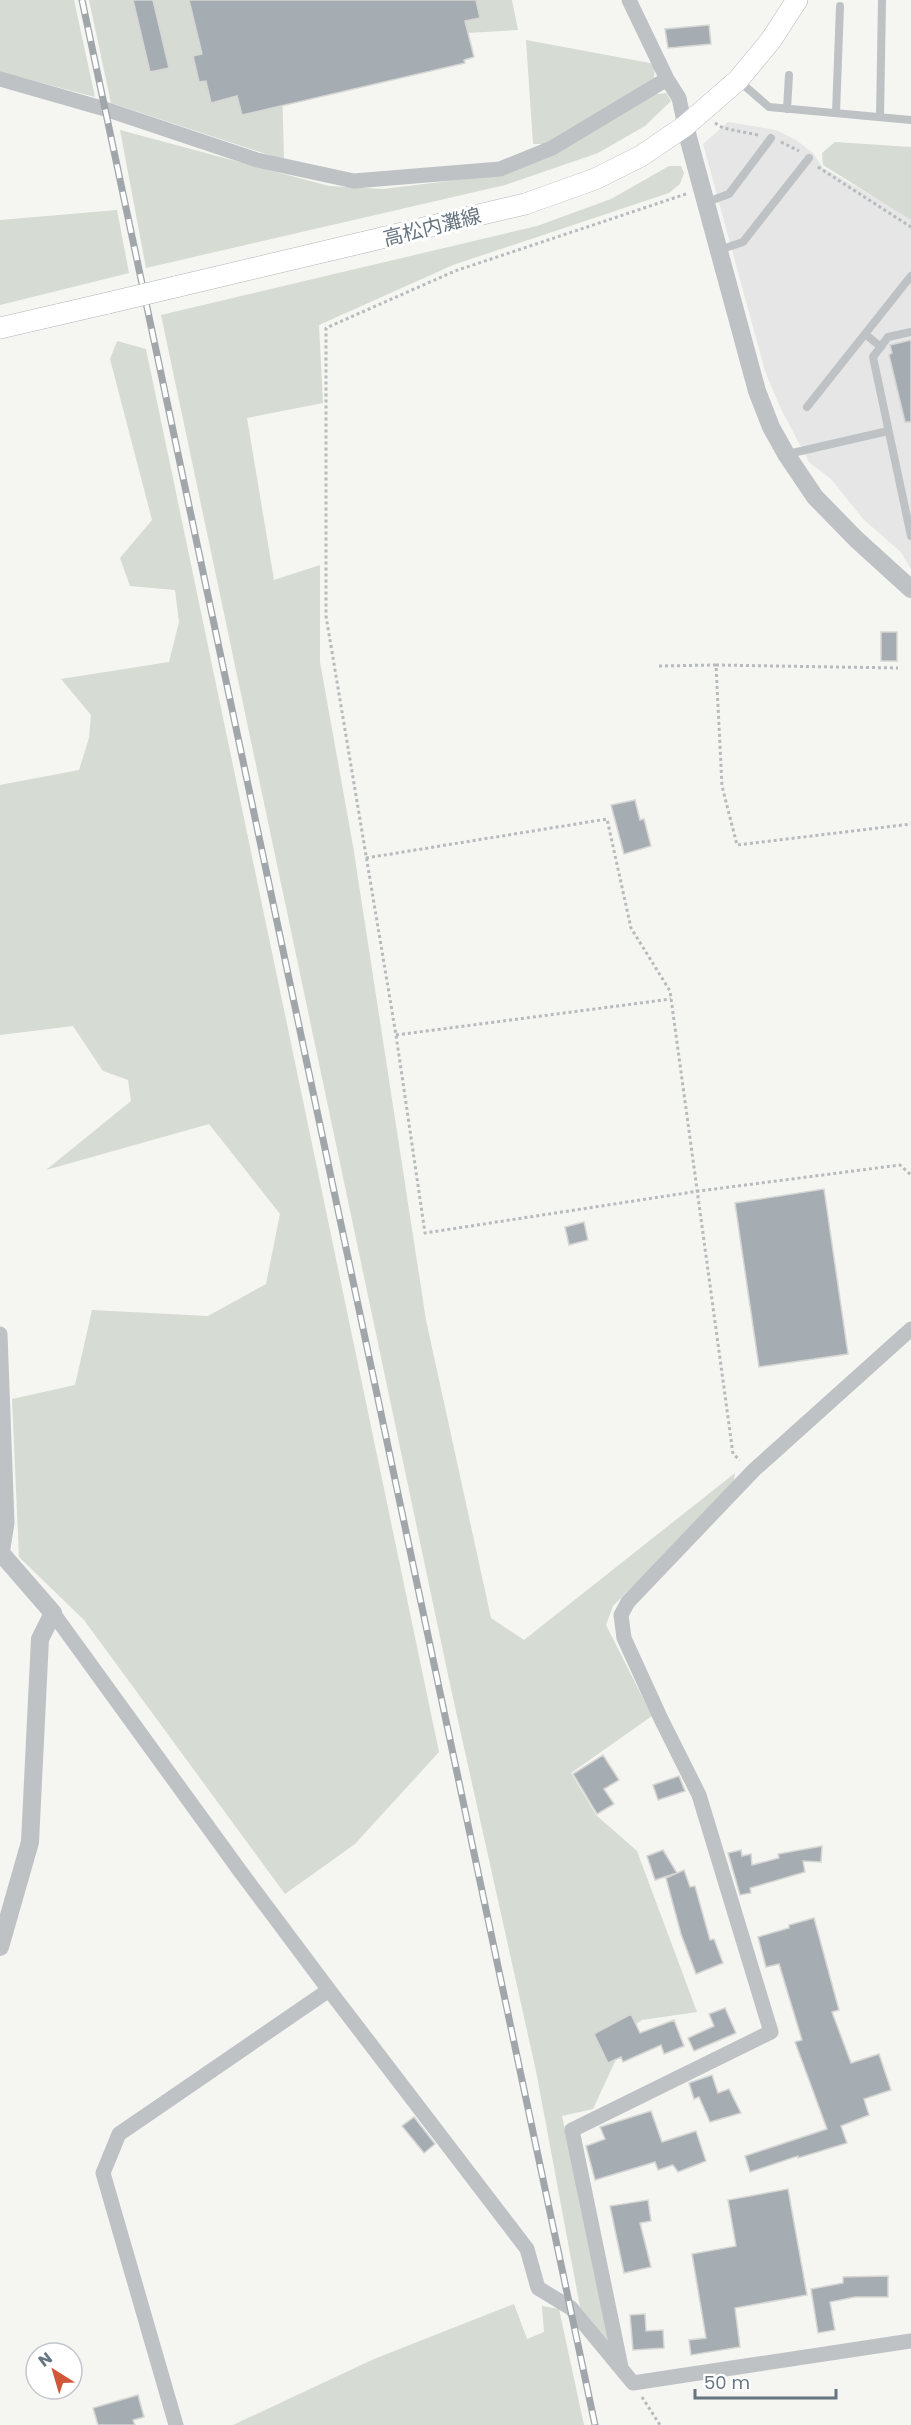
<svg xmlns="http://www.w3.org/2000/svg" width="911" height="2425" viewBox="0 0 911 2425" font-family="Poppins,'Noto Sans JP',sans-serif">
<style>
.built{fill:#e5e6e5}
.green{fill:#d6dbd3}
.building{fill:#a6adb2;stroke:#d6d6d4;stroke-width:1.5}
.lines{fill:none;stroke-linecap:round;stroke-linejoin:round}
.secondary-casing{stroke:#b1b6b9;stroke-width:22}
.path{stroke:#b8bbbd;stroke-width:3;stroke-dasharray:3 3;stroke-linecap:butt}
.service{stroke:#bec2c5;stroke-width:8}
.minor{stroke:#bec2c5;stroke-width:15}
.tertiary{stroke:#bec2c5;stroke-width:18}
.secondary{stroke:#fff;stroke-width:21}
.rail-casing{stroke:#a0a6aa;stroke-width:7}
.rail{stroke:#fff;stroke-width:4.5;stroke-dasharray:14;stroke-linecap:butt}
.secondary-bridge-casing{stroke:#b1b6b9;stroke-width:22;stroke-linecap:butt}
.secondary-bridge{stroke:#fff;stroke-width:21}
.labels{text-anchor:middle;stroke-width:6;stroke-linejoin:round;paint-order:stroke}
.street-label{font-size:20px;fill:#677580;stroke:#fff}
</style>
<rect width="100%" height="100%" fill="#f5f5f2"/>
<!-- built -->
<path class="built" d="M728 122 776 130 796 140 813 153 823 168 911 218V569L901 552 864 520 831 479 809 462 780 407 765 371 703 144Z"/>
<!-- green -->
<path class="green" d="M0 0H74L95 97 0 72Z
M89 0H512L518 30 281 44 284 160 111 103Z
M526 40 655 64 654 78 608 110 554 144H533Z
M666 93 671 101 645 126 598 153 505 185 146 268 120 130 329 186 383 189 482 177 650 95Z
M835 142 911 147V220L823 165 822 153Z
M669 166H681L684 173 680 184 669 193 453 265 319 325 323 403 247 418 274 580 320 565V662L353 846 426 1320 491 1618 524 1640 735 1473 733 1485 613 1606 606 1625 652 1716 571 1773 596 1815 637 1851 697 2012 642 2020 631 2027 593 2109 562 2116 611 2346 580 2307 536 2071 451 1689 161 315 537 226 611 199Z
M117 210 129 273 0 305V220Z
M117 341 146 349 439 1752 355 1844 285 1894 84 1620 19 1557 12 1399 75 1385 92 1310 208 1316 266 1284 280 1214 209 1124 46 1170 131 1101 128 1080 103 1071 73 1026 0 1035V785L79 770 89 738 91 715 61 679 169 662 179 622 175 590 130 586 120 558 152 520 110 359Z
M514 2304 527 2339 544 2332 542 2306 559 2309 584 2425H233L374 2359Z"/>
<!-- building -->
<path class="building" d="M133 0H153L169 68 150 72Z
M189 0H476L480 18 465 21 474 57 464 60 465 63 242 115 237 96 211 103 206 81 199 82 193 56 202 54Z
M709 25 711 44 668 48 665 29Z
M911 340V422H905L889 355 892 353 890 345Z
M881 632H897V661H881Z
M635 800 640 820 644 819 651 846 624 854 611 805Z
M824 1189 848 1354 759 1367 735 1203Z
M584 1222 588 1240 569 1245 565 1227Z
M603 1755 619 1780 604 1789 614 1804 597 1814 573 1774Z
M679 1776 685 1791 658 1800 653 1785Z
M822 1846 821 1862 803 1861 805 1872 750 1888 751 1893 740 1895 728 1853 741 1850 742 1856 751 1854 752 1865 779 1858 778 1854Z
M663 1850 677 1873 655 1880 647 1856Z
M684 1870 690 1887 695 1886 710 1940 714 1939 723 1963 696 1974 681 1934 666 1878Z
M814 1918 839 2010 832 2012 851 2063 879 2054 891 2090 864 2099 869 2115 841 2126 847 2143 798 2158V2156L750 2172 745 2156 827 2129 795 2042 802 2040 779 1964 766 1967 758 1937 789 1928V1925Z
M725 2008 736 2033 694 2051 688 2038 714 2026 709 2014Z
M631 2014 640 2033 674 2020 684 2046 664 2054 661 2045 623 2062 621 2057 608 2063 594 2034Z
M712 2075 718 2093 729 2089 741 2113 710 2122 699 2097 694 2099 689 2083Z
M651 2111 662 2142 696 2131 706 2161 678 2172 673 2165 658 2170 655 2162 595 2180 586 2146 605 2139 600 2127Z
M414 2117 435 2144 424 2153 402 2126Z
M788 2189 807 2295 735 2308 740 2347 691 2355 689 2340 706 2338 692 2254 736 2246 728 2200Z
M648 2200 651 2221 640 2223 651 2267 624 2273 610 2206Z
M888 2276V2297H855L830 2302 835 2330 818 2333 811 2289 843 2283V2277Z
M645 2314 646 2331 663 2330 664 2348 633 2350 630 2315Z
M138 2395 144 2417 133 2420 135 2425H98L93 2408Z"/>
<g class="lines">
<!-- secondary casing -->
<g class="secondary-casing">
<path id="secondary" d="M175 287 525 204 595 179 641 156 685 126 738 80 771 40 797 0
M0 328 108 303"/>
</g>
<!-- path -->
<path class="path" d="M715 123 723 128 758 135
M781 142 799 151
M818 167 911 227
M686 194 455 271 326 328V616L396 1035 425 1233 699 1191 900 1165 911 1175
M716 665 898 668
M659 666 716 665 722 786 737 845 911 824
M366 858 607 819 631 928 670 991 733 1454 740 1460
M396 1035 671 999
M642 2397 660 2425"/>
<!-- service -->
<path class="service" d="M739 81 769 107 911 120
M787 109 789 75
M836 113 840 6
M880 117 882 0
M707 202 729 194 771 138
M719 250 743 242 809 158
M911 332 888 337 873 357 911 536
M865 334 881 347
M807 407 911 276
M788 454 888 431"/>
<!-- minor -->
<path class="minor" d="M629 0 667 79 679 98 685 126
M0 79 105 109 257 160 354 181 500 169 552 148 667 79
M0 1334 7 1523 2 1554
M53 1613 240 1871 329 1990
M621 2367 572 2130 771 2032 699 1795 661 1719 624 1638 621 1615 628 1602 754 1470 911 1329
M176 2425 103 2173 119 2134 329 1990 527 2249 538 2288 571 2308 633 2383 911 2341"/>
<!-- tertiary -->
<path class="tertiary" d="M685 126 757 391 771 427 786 454 815 497 856 539 911 589
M0 1552 53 1613 40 1639 30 1842 0 1947"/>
<!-- secondary -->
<use href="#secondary" class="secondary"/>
<!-- rail casing -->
<g class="rail-casing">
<path id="rail" d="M82 0 595 2425"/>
</g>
<!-- rail -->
<use href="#rail" class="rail"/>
<!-- secondary-bridge casing -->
<g class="secondary-bridge-casing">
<path id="secondary-bridge" d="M108 303 175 287"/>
</g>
<!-- secondary-bridge -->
<use href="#secondary-bridge" class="secondary-bridge"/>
</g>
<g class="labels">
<!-- street labels -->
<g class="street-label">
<text transform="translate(432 227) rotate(-14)" y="7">高松内灘線</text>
</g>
</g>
<!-- north arrow -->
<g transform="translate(54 2371) rotate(323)"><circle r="28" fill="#ffffff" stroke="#c2c8cc" stroke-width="1.5"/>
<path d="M0-4.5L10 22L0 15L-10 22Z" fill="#d05737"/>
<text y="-9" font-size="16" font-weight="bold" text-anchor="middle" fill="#677580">N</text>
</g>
<!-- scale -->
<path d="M695 2389v9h141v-9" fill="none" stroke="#677580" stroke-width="3"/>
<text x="704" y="2389" font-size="18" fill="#677580" stroke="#ffffff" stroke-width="4.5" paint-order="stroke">50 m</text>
</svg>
